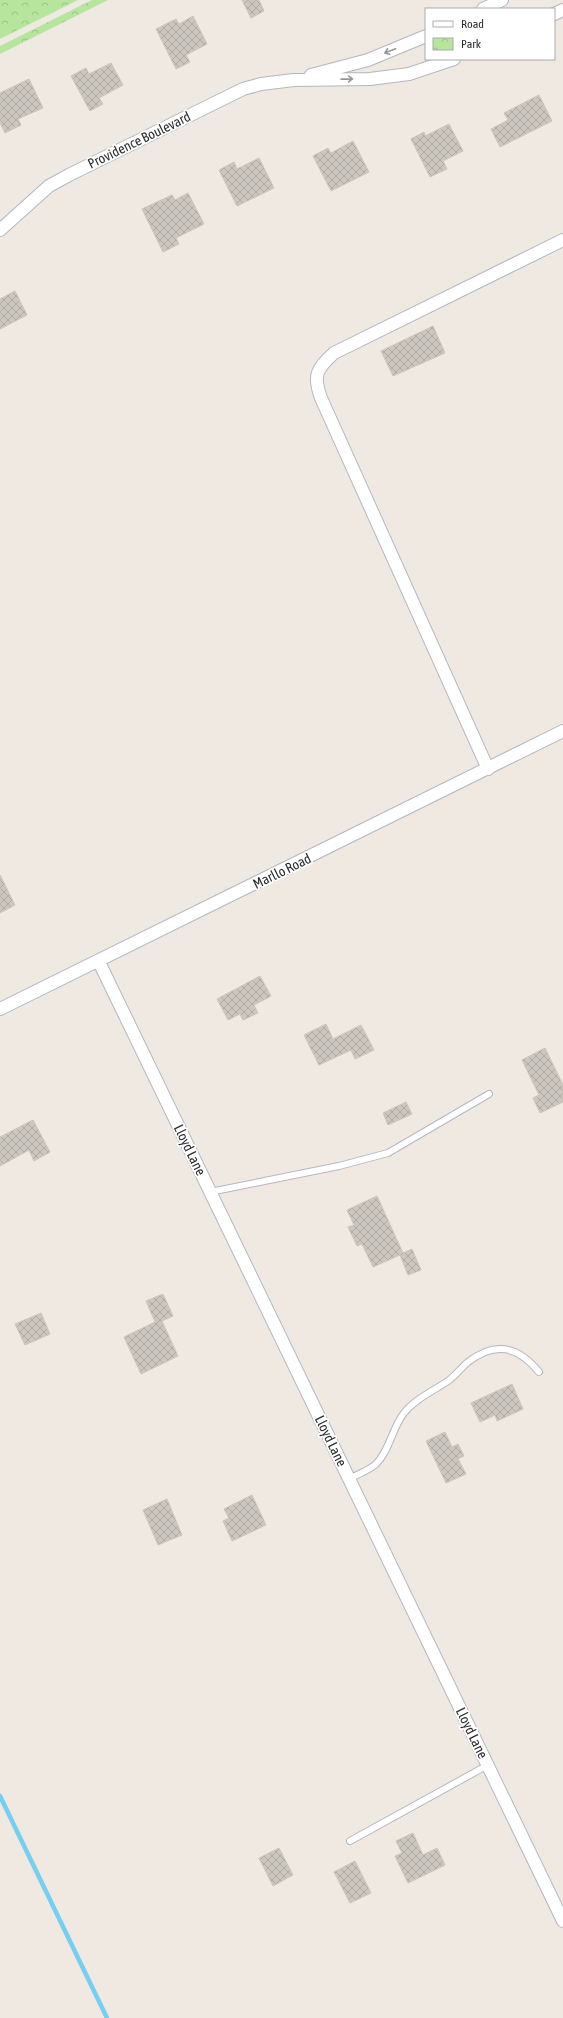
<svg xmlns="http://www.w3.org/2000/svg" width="563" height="2018" viewBox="0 0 563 2018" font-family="'Asap Condensed',sans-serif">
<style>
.park{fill:url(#park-crowns)}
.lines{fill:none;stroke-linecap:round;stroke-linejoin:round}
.stream{stroke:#75cff0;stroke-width:4.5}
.building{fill:url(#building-cross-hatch);stroke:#cbc5ba}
.service-casing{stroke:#b4b7c1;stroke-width:8}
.minor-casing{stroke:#b4b7c1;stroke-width:14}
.service{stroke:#fff;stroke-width:6}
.minor{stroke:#fff;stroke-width:12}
.oneway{stroke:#969696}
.labels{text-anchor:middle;stroke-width:3.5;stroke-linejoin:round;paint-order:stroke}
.street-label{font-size:14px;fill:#2e2e2e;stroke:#fff}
</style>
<defs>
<pattern id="park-crowns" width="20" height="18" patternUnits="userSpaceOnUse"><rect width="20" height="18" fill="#b6e59e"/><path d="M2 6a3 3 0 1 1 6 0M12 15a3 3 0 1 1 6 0" fill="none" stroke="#9dc588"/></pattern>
<pattern id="building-cross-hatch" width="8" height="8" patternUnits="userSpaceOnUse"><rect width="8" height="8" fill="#cbc7bf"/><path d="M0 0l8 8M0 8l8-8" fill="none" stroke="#afaba4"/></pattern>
</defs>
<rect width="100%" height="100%" fill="#efe9e1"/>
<!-- park -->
<path class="park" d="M0 0H78L0 39Z
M92 0H108L0 54V46Z"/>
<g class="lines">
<!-- stream -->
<path class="stream" d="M0 1796 107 2018"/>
</g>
<!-- building -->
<path class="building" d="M242 0H259L264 11 251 18Z
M193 16 207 44 186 55 190 62 176 69 156 29 176 19 179 24Z
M111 63 123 85 99 98 103 104 90 111 71 76 86 68 89 74Z
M29 79 43 108 18 119 21 125 5 133 0 123V93Z
M539 95 552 121 500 147 491 129 508 120 504 113Z
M449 124 463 151 443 161 447 169 430 177 411 139 424 132 425 136Z
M353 141 369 172 331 191 313 156 328 148 331 153Z
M259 158 274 188 237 206 219 170 234 162 237 169Z
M188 193 204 224 176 238 179 244 163 252 142 209 172 195 175 200Z
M15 291 27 315 0 329V299Z
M433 326 445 353 393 376 381 351Z
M0 875 15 905 0 913Z
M260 976 271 996 254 1005 258 1013 243 1020 240 1014 228 1020 217 999Z
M326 1024 333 1039 361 1025 374 1050 355 1059 351 1050 319 1065 304 1035Z
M545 1048 563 1085V1102L540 1113 533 1098 539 1095 522 1060Z
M406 1102 412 1114 388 1125 383 1113Z
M33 1120 50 1152 34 1161 29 1150 0 1166V1137Z
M377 1196 403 1253 412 1249 421 1270 408 1275 400 1255 373 1267 362 1244 357 1246 348 1227 354 1225 347 1210Z
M163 1294 173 1316 162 1321 178 1356 141 1374 124 1337 155 1322 146 1301Z
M41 1313 50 1334 25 1345 15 1324Z
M512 1384 523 1409 497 1421 495 1415 480 1422 471 1403Z
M445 1432 452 1447 458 1444 464 1456 458 1459 466 1474 446 1483 426 1441Z
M252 1495 266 1525 232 1541 223 1521 229 1518 224 1509Z
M167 1499 182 1535 158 1545 143 1510Z
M413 1833 423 1855 437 1848 445 1865 408 1883 395 1856 402 1853 396 1841Z
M279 1848 293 1875 273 1886 259 1858Z
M355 1861 371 1893 350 1903 334 1872Z"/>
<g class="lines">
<!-- service casing -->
<g class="service-casing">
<path id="service" d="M210 1192 339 1166 388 1153 489 1094
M349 1479C358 1474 368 1471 376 1464 390 1450 392 1428 404 1413 415 1399 433 1391 448 1381 455 1376 461 1368 468 1362 495 1341 518 1346 539 1372
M350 1841 488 1765"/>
</g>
<!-- minor casing -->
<g class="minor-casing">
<path id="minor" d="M483 9 502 0
M554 14 563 10
M311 75 368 60 426 36
M0 230 49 186 69 175 243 89 261 84 294 80 370 79 409 74 454 59
M488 769 321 398C313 376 316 369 334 353L563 240
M99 962 563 1921
M0 1009 563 731"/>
</g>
<!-- service -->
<use href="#service" class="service"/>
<!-- minor -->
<use href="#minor" class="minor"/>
</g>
<!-- one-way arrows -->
<defs><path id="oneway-shaft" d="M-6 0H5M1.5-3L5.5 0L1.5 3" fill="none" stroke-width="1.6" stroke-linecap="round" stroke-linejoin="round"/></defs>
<g class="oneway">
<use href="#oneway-shaft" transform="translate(390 51) rotate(159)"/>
<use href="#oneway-shaft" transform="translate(347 79) rotate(-1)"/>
</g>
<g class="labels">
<!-- street labels -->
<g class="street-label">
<text transform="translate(139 140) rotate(-26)" y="5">Providence Boulevard</text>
<text transform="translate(282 871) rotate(-26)" y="5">Marllo Road</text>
<text transform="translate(190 1150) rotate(64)" y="5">Lloyd Lane</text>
<text transform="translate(331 1441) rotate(64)" y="5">Lloyd Lane</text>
<text transform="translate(472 1733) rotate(64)" y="5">Lloyd Lane</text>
</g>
</g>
<!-- legend -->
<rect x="425" y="8" width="130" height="52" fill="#ffffff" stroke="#ababab"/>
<rect x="433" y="21" width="20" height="6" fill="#ffffff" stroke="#ababab"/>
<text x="461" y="28" font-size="12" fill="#2e2e2e">Road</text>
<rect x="433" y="38" width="20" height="12" fill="url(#park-crowns)" stroke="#ababab"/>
<text x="461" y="48" font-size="12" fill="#2e2e2e">Park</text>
</svg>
